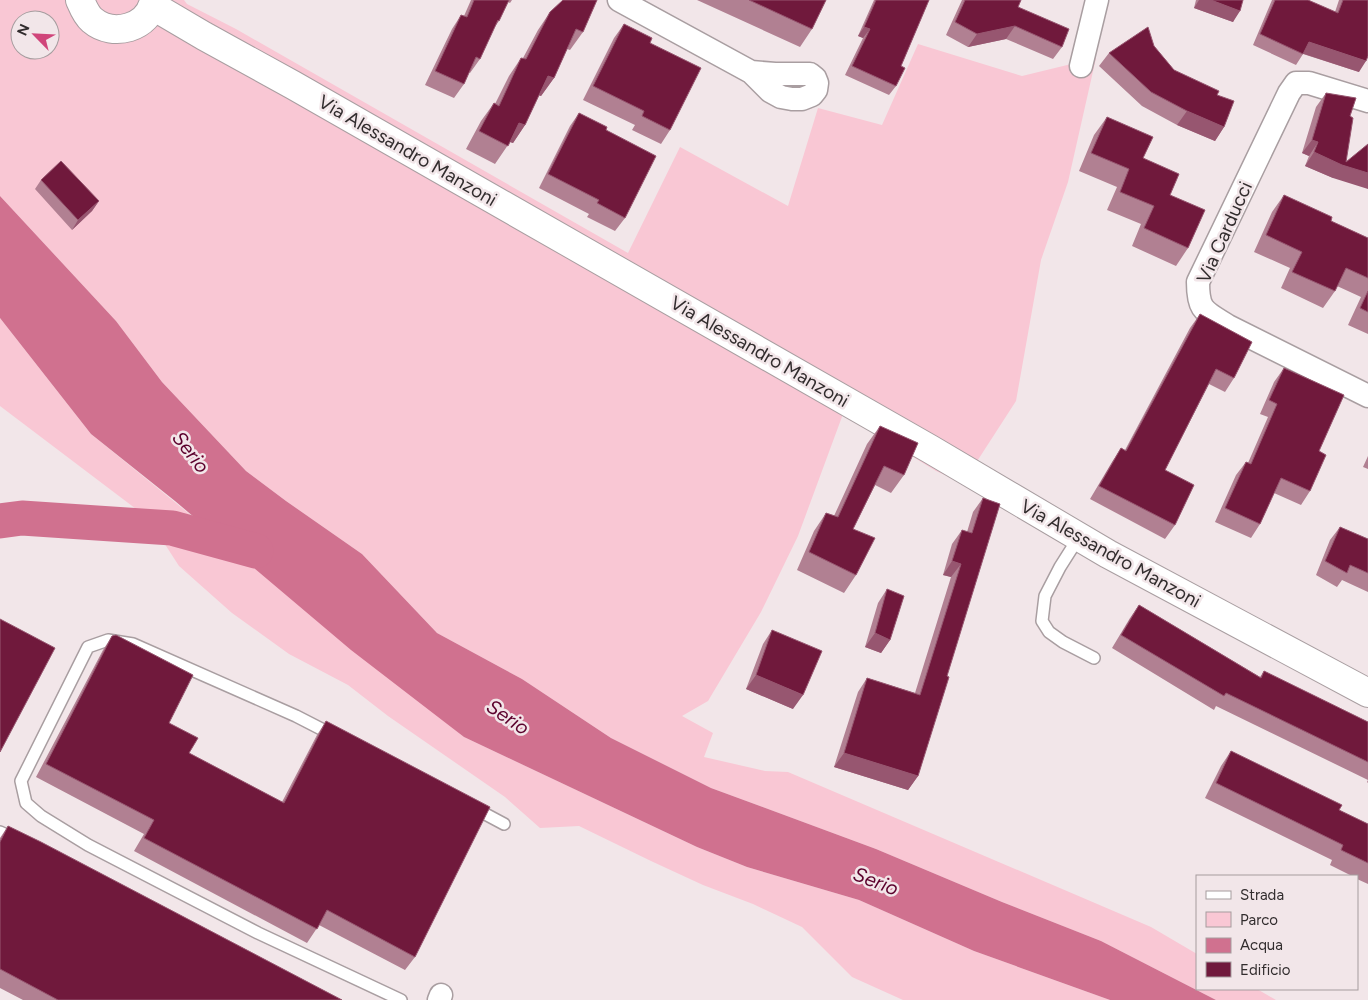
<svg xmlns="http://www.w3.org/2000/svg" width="1368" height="1000" viewBox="0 0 1368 1000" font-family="Figtree,sans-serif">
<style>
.green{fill:#f9c7d4;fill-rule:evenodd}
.water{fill:#d0718f}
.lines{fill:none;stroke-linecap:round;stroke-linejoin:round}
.river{stroke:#d0718f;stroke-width:35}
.lane-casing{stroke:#a99ea1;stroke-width:14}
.street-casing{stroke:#a99ea1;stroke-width:25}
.secondary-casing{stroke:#a99ea1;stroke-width:30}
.lane{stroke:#fff;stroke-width:11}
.street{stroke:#fff;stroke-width:22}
.secondary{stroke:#fff;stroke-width:28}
.wall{fill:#b18092}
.shaded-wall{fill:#975670}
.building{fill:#70193c;stroke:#975670}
.labels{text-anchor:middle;stroke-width:5;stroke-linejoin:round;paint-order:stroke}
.street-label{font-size:19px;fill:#322d2e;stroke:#f2e6e9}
.water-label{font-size:20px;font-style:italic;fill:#5c022d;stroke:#f2e6e9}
</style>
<rect width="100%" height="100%" fill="#f2e6e9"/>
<!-- green -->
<path class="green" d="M0 0H184L187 4 236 29 628 253 680 147 788 206 818 108 882 125 918 44 1022 76 1096 58 1068 182 1041 260 1016 401 963 483 936 471 843 414 798 536 761 612 708 701 682 716 713 733 704 757 765 771 788 772 1151 927 1197 954V989H1257L1276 1000H1216L1101 941 1002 902 876 849 711 788 611 738 522 679 437 633 362 554 286 501 246 471 162 382 116 321 0 196ZM20 20H50V50H20Z
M0 318 91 434 464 737 697 847 747 867 859 900 974 951 1110 1000H903L852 977 802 927 753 904 703 885 651 861 579 826 540 828 505 797 388 716 348 685 289 654 232 613 179 566 148 518 0 406Z"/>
<!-- water -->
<path class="water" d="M0 196 116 321 162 382 246 471 286 501 362 554 437 633 522 679 611 738 711 788 876 849 1002 902 1101 941 1216 1000H1110L974 951 859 900 747 867 697 847 464 737 351 650 175 501 91 434 0 318Z"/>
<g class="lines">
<!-- river -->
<path class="river" d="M0 521 22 518 172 528 256 551"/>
<!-- lane casing -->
<g class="lane-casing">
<path id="lane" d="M1079 537 1060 567 1045 596 1042 621 1049 632 1063 642 1094 658
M333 735 296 716 133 644 108 640 88 647 21 781 26 803 41 816 88 845 258 933 401 1000
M474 808 504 824
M0 832 17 840"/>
</g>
<!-- street casing -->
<g class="street-casing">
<path id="street" d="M619 0 751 72 770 91 781 97 792 99H802L812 95 816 90 817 83 815 78 810 74H775L751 72
M1081 66 1097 0
M1368 101 1309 83H1296L1289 93 1198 282C1198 311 1204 311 1228 326L1368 396
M439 1000 441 995"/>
</g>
<!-- secondary casing -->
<g class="secondary-casing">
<path id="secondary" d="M80 0C83 7 86 15 92 20 113 38 149 28 154 0
M153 6 204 36 293 85 930 449 1108 554 1368 693"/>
</g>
<!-- lane -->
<use href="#lane" class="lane"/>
<!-- street -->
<use href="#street" class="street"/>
<!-- secondary -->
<use href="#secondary" class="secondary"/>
</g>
<!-- wall -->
<path class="wall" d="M471 0H512L510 3 508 2 499 21 494 28 480 59 470 73 469 72 464 84 454 98 425 85 452 29 461 15 464 16Z
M697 0H826L812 29 800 47Z
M874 0H929L901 66 896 86 889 95 845 75 863 38 858 36Z
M962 0H1021L1018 7 1062 47 1053 59 1006 39 968 47 946 35Z
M1196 0H1243L1233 22 1194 8Z
M1272 0H1308L1335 12 1339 0H1368L1359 72 1303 54 1296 65 1253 45Z
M550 12 583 32 570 50 567 49 554 78 541 96 539 95 525 125 513 143 510 142 495 164 466 149 481 121 494 103 495 104 509 76 521 58H523L538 30Z
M624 24 650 43 670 130 661 144 632 130 635 125 583 100 614 38Z
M1154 46 1174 70 1217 95 1224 127 1215 141 1177 125 1142 106 1099 66 1109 53Z
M1326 93 1350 116 1346 162 1333 178 1305 166 1309 156 1302 153 1316 107Z
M579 113 606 130 625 218 615 231 587 217 589 214 539 188 570 126Z
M1107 117 1143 158 1170 195 1188 248 1176 266 1132 246 1141 224 1107 210 1117 187 1079 171 1094 135Z
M41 180 99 201 92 211 72 230 35 189Z
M1284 195 1331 221 1368 238V334L1348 325 1361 297 1337 286 1335 291 1323 308 1281 288 1290 268 1254 252 1272 212Z
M1200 314 1234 378 1225 392 1209 384 1165 470 1175 525 1165 539 1090 499 1112 462 1121 448 1125 450 1190 328Z
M1284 368 1319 451 1310 491 1301 505 1274 493 1260 524 1251 538 1215 522 1236 475 1246 462 1248 463 1268 417 1260 414 1274 382Z
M880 426 904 475 891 493 875 485 853 529 856 575 844 593 797 570 814 531 826 513 834 516 867 444Z
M1368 456V469L1363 467Z
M983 498 947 676 918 776 908 790 834 767 858 692 867 678 915 693 951 577 943 575 952 544 962 530 967 532 973 512Z
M1340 527 1368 539V592L1342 580 1337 587 1316 575 1330 540Z
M887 589 890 640 881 653 865 647 878 603Z
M1139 605 1260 677 1264 671 1368 722V783L1367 782 1368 780 1216 706 1214 710 1112 648 1130 618Z
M772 630 793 709 746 689 763 644Z
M112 636 189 753 282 802 317 735 326 721 415 957 405 970 319 925 307 943 134 851 144 834 36 777 103 650Z
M1231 751 1339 810 1368 824V884L1357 879V876H1352L1330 865 1332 860 1205 798 1221 766Z
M8 826 342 1000H23L0 988V838Z"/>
<!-- shaded-wall -->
<path class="shaded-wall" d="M1199 0H1211L1240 11 1233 22 1194 8Z
M1015 26 1006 39 968 47 977 34Z
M864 27 870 29 863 38 858 36Z
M1309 42 1366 61 1359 72 1301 53Z
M548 76 554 78 541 96 535 94Z
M1187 111 1224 127 1215 141 1177 125Z
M519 123 525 125 513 143 507 141Z
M1312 140 1318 142 1309 156 1302 153Z
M1314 152 1368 173V189L1333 178 1305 166Z
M99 201 92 211 72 230 78 220Z
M952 561 961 564 951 577 943 575Z
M875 633 890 640 881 653 865 647Z
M756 675 803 695 793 709 746 689Z
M844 753 918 776 908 790 834 767Z"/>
<!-- building -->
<path class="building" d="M474 0H509L499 21 498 20 480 59 476 57 464 84 435 71 461 15 467 17Z
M563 0H597L583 32 576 29 554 78 548 76 525 125 519 123 508 146 479 131 494 103 499 106 521 58 526 59 550 12Z
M749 0H826L812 29Z
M876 0H929L901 66 905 68 896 86 852 66 870 29 864 27Z
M965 0H1021L1018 7 1069 29 1062 47 1015 26 977 34 955 22Z
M1211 0H1243L1240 11Z
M1275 0H1308L1338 13 1343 0H1368V56L1366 61 1309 42 1303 54 1260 34Z
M624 24 652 38 650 43 701 68 670 130 642 116 644 111 593 86Z
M1148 27 1154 46 1174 70 1219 91 1217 95 1234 101 1224 127 1187 111 1151 92 1109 53Z
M1326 93 1356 98 1350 116 1353 118 1346 162 1368 144V173L1342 165 1314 152 1318 142 1312 140Z
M579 113 607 127 606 130 656 156 625 218 597 203 599 200 548 174Z
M1107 117 1153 137 1143 158 1179 174 1170 195 1205 210 1188 248 1144 228 1154 206 1120 192 1129 169 1091 153Z
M61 161 99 201 78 220 41 180Z
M1284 195 1332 217 1331 221 1368 238V278L1346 268 1335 291 1292 272 1302 252 1266 235Z
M1368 291V312L1360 308Z
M1200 314 1252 342 1234 378 1216 369 1165 470 1194 485 1175 525 1099 486 1121 448 1126 451Z
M1284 368 1344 395 1319 451 1326 455 1310 491 1281 478 1260 524 1225 508 1246 462 1251 464 1277 404 1269 400Z
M880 426 918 443 904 475 884 466 853 529 875 538 856 575 809 552 826 513 838 517Z
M983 498 1000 504 947 676 949 677 918 776 844 753 867 678 920 695 961 564 952 561 962 530 972 533Z
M1340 527 1368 539V573L1350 565 1347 573 1325 561Z
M887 589 904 596 890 640 875 633Z
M1139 605 1261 678 1264 671 1368 722V762L1226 693 1224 696 1121 635Z
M0 619 55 648 0 752Z
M772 630 822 651 803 695 756 675Z
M116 635 193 675 169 723 198 738 189 753 284 803 326 721 490 807 415 957 327 910 317 929 144 838 154 820 46 764 112 636Z
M1231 751 1342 805 1339 810 1368 824V863L1341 850 1343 845 1216 783Z
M8 826 41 842 342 1000H58L0 969V842Z"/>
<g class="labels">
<!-- street labels -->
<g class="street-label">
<text transform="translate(408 150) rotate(30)" y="7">Via Alessandro Manzoni</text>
<text transform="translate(1224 232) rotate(-66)" y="7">Via Carducci</text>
<text transform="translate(760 351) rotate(30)" y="7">Via Alessandro Manzoni</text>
<text transform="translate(1111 553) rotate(29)" y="7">Via Alessandro Manzoni</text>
</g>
<!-- water labels -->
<g class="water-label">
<text transform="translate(191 452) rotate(52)" y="7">Serio</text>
<text transform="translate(508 717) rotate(34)" y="7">Serio</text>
<text transform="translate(876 881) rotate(21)" y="7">Serio</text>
</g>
</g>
<!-- legend -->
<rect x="1196" y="875" width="162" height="115" fill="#f2e6e9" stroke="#a59c9e"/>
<rect x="1206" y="891" width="25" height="8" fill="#ffffff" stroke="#a59c9e"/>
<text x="1240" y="900" font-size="15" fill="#322d2e">Strada</text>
<rect x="1206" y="912" width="25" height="15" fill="#f9c7d4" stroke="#a59c9e"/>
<text x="1240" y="925" font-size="15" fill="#322d2e">Parco</text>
<rect x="1206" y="938" width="25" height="15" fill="#d0718f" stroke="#a59c9e"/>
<text x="1240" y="950" font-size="15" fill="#322d2e">Acqua</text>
<rect x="1206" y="962" width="25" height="15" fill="#70193c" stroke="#a59c9e"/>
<text x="1240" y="975" font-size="15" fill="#322d2e">Edificio</text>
<!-- north arrow -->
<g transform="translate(35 35) rotate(294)"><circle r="24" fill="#f2e6e9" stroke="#a59c9e"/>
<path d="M0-4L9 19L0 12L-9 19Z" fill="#d0457a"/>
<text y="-8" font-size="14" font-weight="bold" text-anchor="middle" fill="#322d2e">N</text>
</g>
</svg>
